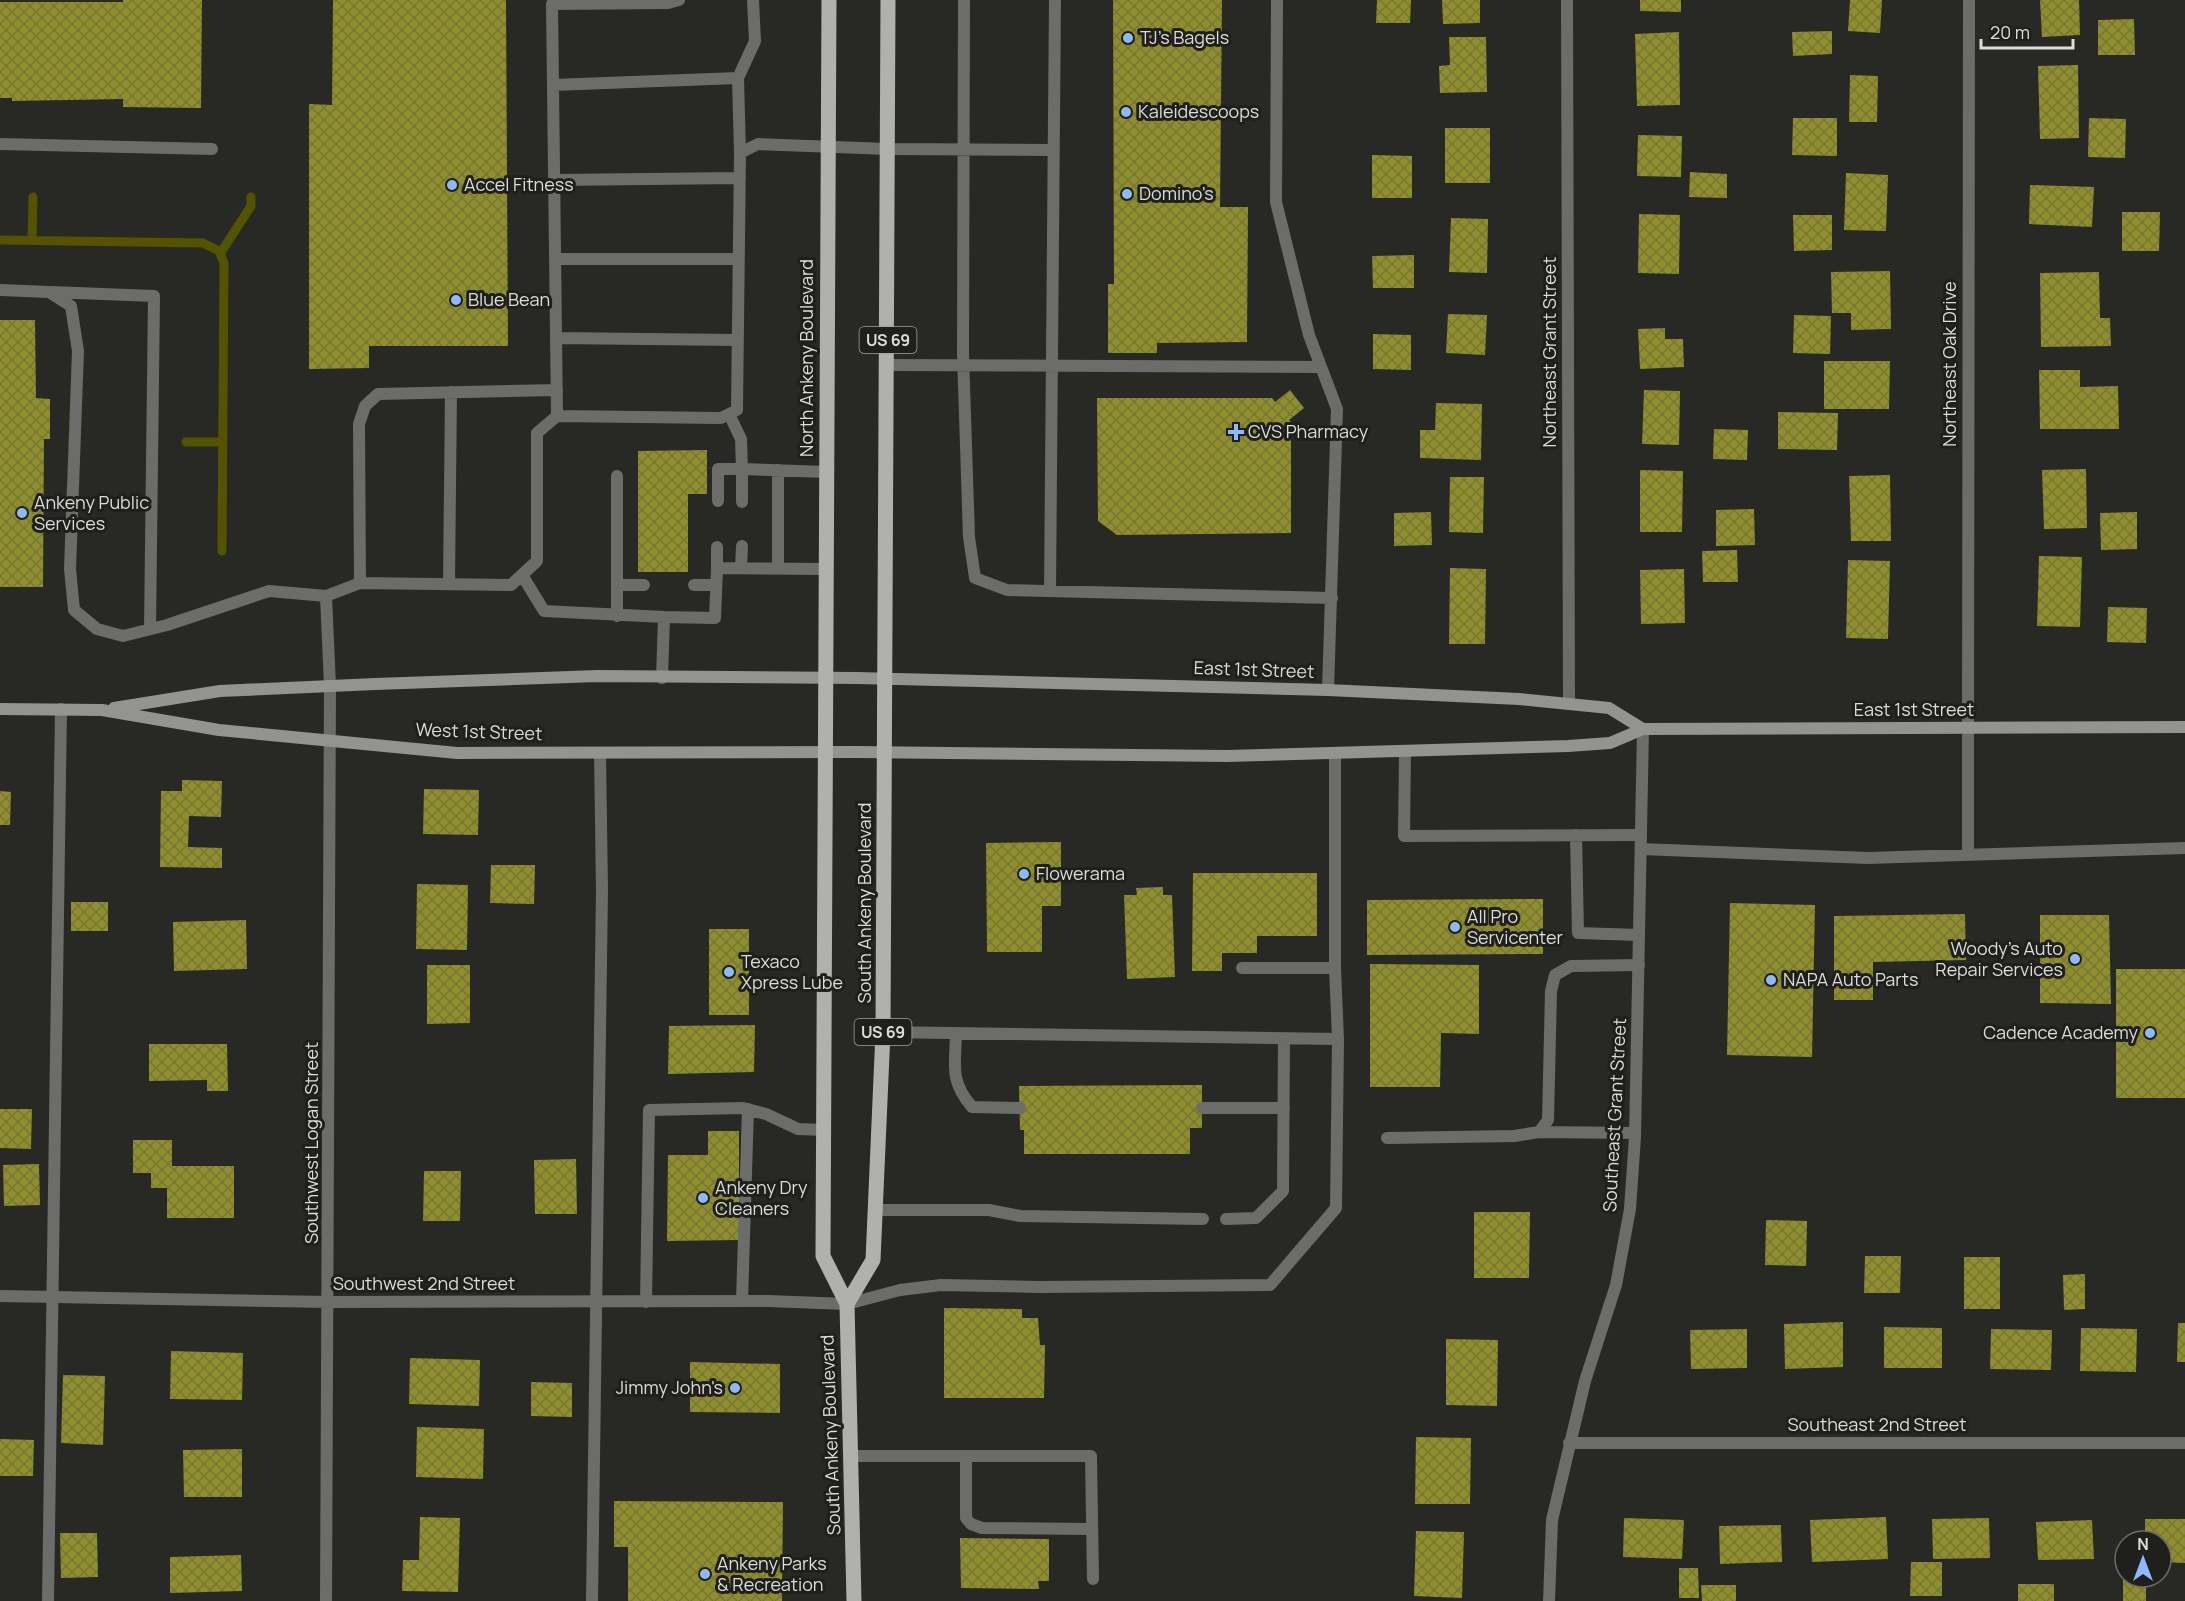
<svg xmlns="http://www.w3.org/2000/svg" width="2185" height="1601" viewBox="0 0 2185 1601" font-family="Manrope,sans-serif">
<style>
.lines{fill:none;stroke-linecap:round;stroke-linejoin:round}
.stream{stroke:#545300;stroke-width:9}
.building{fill:url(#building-cross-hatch)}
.lane{stroke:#6c6c6a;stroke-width:12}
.street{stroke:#6c6c6a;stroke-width:12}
.secondary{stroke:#93938f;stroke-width:12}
.primary{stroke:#b0b1ac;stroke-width:15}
.poi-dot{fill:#8eb9fc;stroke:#1f1f1b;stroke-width:2}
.labels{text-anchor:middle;stroke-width:6;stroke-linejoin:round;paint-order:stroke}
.shield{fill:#1f1f1b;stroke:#a3a3a0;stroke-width:1.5}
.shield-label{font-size:16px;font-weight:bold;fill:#dcdcd9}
.poi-label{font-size:18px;fill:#dcdcd9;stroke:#1f1f1b;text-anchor:start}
.street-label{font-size:18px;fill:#dcdcd9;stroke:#1f1f1b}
</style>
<defs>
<pattern id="building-cross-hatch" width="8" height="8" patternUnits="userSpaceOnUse" patternTransform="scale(1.5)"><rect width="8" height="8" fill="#8e8e2e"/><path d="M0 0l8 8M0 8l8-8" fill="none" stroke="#777734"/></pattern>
</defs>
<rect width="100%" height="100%" fill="#282924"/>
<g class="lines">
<!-- stream -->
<path class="stream" d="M0 240 203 243 219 251 224 263 222 551
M32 240 33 197
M220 254 251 206V197
M186 442H222"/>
</g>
<!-- building -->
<path class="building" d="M123 0H202L201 108 123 107V99L12 101V98H0V2H123Z
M333 0H506L508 346H369V368L309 369V104L332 105Z
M1113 0H1222L1220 207H1248L1247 342 1157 343V353H1108V284H1114Z
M1377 0H1411L1410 23H1376Z
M1442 0H1480V23L1443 24Z
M1640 0H1681V12L1640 11Z
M1850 0H1882L1880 33 1848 31Z
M2040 0H2079L2080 35 2042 37Z
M2134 19 2135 55H2098V20Z
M1832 31V54L1793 56 1792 32Z
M1679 32 1680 105 1637 106 1635 34Z
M1449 37H1486L1487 92 1440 93 1439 66 1450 65Z
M2078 65 2079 138 2040 139 2038 66Z
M1850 75 1878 76 1877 122H1849Z
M1793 118H1837V156L1792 155Z
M2089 118 2126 119 2125 158 2088 157Z
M1445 128H1490V183H1445Z
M1638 135 1682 136 1681 177 1637 176Z
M1372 155 1412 156V198H1372Z
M1690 172 1727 174V198L1689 197Z
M1846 173 1888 175 1886 231 1844 230Z
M2030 185 2094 187 2092 227 2029 224Z
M2122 212H2160L2159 251H2122Z
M1639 214 1680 215 1679 274 1638 273Z
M1793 215H1832V250L1794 251Z
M1451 218 1488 219 1487 273 1449 272Z
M1414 255V288H1373L1372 256Z
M1890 271 1891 329 1851 330V313H1832L1831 272Z
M2099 272 2100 318H2110L2111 346 2041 347 2040 273Z
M1448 314 1487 315 1485 355 1446 353Z
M1794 315 1831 316 1830 354 1793 353Z
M0 320H35L36 398 50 399V439H44L43 587H0Z
M1665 328V339H1683L1684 367 1640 369 1638 329Z
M1373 334 1411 335V370L1373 369Z
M1824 361H1890L1889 409H1824Z
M2039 370H2080V387L2118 386 2119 429H2040Z
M1290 390 1304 408 1289 420 1291 422V533L1117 535 1098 521 1097 398H1272L1275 402Z
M1644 390 1680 391 1679 445 1642 444Z
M1436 403 1482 404 1481 460 1420 458V430H1435Z
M1778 412 1838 413 1837 450 1778 449Z
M1714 429 1748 430 1747 460 1713 459Z
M707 450V494H688V572H638V451Z
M2086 469 2087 528 2044 529 2042 470Z
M1640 470 1683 471 1682 532H1640Z
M1890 475 1891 541H1851L1849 476Z
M1450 477H1484L1483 533 1449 532Z
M1754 509 1755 545 1716 546V510Z
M1431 512 1432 545 1394 546V513Z
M2137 512V549L2101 550 2100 513Z
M1737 550 1738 582H1703L1702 551Z
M2039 556 2082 557 2080 627 2037 626Z
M1848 560 1890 561 1888 639 1846 638Z
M1450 568 1486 569 1485 644H1449Z
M1684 569 1685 623 1641 624 1640 570Z
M2108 607 2147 608 2146 643 2107 642Z
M182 780 222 781 221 817 189 816 188 847 222 848V868L160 867 161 791H182Z
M424 789 479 790 478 835 423 834Z
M0 791 11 792 10 825H0Z
M1061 842V906H1042V952H987L986 843Z
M491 865H535L534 904 490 903Z
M1193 873H1317V936H1257V953H1222V971H1192Z
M417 884 468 885 467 950 416 949Z
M1163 887V895H1172L1175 977 1127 979 1124 895H1137L1136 888Z
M1543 899V954L1367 955V900Z
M71 902H108V931H71Z
M1730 903 1815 905 1812 1057 1727 1055Z
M1965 914 1966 960 1873 962V1000H1834V916Z
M2040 915H2109L2111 1004 2040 1003Z
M246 920 247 969 174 971 173 922Z
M709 929H749V1015H709Z
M1370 964 1479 965V1034L1441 1033 1440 1087H1370Z
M427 965H470V1023L427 1024Z
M2116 969H2185V1098H2116Z
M755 1025 754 1072 668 1074 669 1026Z
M149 1044H227L228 1091H207V1080L149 1081Z
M1202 1085V1128H1190V1154H1024V1130H1020L1019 1086Z
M0 1109H32L31 1149 0 1148Z
M708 1131H739V1240L667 1241 668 1155H708Z
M133 1140H172V1166H234V1218H167V1188H151V1173H133Z
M576 1159 577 1214H535L534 1160Z
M39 1164 40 1205 4 1206 3 1165Z
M424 1171H461L460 1221H423Z
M1474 1212H1530L1529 1278H1474Z
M1766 1220 1807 1221 1806 1266 1765 1265Z
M1865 1256H1901L1900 1293H1864Z
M1964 1257H2000V1309H1964Z
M2085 1274V1309L2064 1310 2063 1275Z
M944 1308 1022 1309V1318H1038L1040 1345H1045L1044 1398H944Z
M1843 1322V1367L1785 1369 1784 1324Z
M2178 1323H2185V1362H2177Z
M1884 1327 1942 1328V1368H1884Z
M2081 1328 2137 1329 2136 1372 2080 1371Z
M1747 1329V1368L1691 1369 1690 1330Z
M1991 1329 2052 1330 2051 1370 1990 1369Z
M1446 1339 1498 1340 1497 1406 1446 1405Z
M171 1351 243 1353 242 1400 170 1399Z
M410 1358 480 1360 479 1406 409 1404Z
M690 1362 780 1364V1413L690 1412Z
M63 1375 105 1376 103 1445 61 1443Z
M531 1382 572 1383V1417L531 1416Z
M417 1427 484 1429 483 1479 416 1477Z
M1416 1437 1471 1438 1470 1504H1415Z
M0 1439 34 1440 33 1476H0Z
M242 1449V1497H184L183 1450Z
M614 1501 783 1502 782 1601H628V1547H614Z
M420 1517 460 1518 458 1592 402 1591 403 1560H419Z
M1886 1517 1888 1559 1812 1562 1810 1520Z
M1624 1518 1684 1520 1682 1559 1623 1557Z
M1989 1518 1990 1558 1933 1559 1932 1519Z
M2145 1519H2185V1563L2161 1562V1541H2145Z
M2092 1520 2094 1559 2038 1560 2036 1522Z
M1781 1525 1782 1562 1720 1564 1719 1526Z
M1416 1531 1464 1532 1462 1598 1414 1596Z
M60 1533H97L98 1577 61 1578Z
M960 1538 1049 1539V1581H1038L1039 1589 961 1588Z
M241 1555 242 1591 170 1593V1557Z
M1911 1562H1942V1596H1910Z
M1679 1568H1698L1699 1598H1679Z
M2123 1577H2146V1601H2123Z
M2018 1584H2054V1601H2018Z
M1701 1585H1736V1601H1702Z"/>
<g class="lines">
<!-- lane -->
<path class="lane" d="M964 0 963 354 969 537 975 578 1007 590 1332 598
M1277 0 1276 202 1309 335 1337 409 1328 690
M553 85 738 78
M0 144 212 149
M740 153 738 78 755 41 753 0
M554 180 740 178
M555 259H738
M0 290 49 292 71 306 78 351 70 569 74 610 97 629 123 636 167 625 269 591 326 596 360 583 511 585 537 561V433L557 416 721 418 737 410 740 153 758 144 888 149 1053 150
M51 292 154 296 150 629
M556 338 737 340
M888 365 1321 367
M729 414 741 439 742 469 826 472
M557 416 552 4 668 3 679 0
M778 470V568
M617 476V616
M718 501V469H742V502
M717 547V568L826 569
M741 568 742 546
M522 575 544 611 664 617 662 678
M360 583 359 424 365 406 378 394 557 390
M449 584 451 392
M617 585H644
M694 585H716
M1050 591 1055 0
M326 596 330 686
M664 617 715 618 717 568
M1968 728V854
M1405 751 1404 836 1641 835
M1576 835 1578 933 1639 935
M1641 849 1868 858 2185 848
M1242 968H1335V753
M1335 968 1338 1039
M956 1034C955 1066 950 1082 972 1107L1020 1108
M1202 1108H1284
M1539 1132 1635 1133
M1387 1138 1514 1136 1539 1132 1548 1120 1551 991 1555 975 1571 966 1639 965
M875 1210H989L1020 1216 1203 1219
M1226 1219 1256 1218 1283 1191 1284 1038
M742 1301 748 1109
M646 1302 649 1110 743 1108 766 1114 798 1129 823 1130
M847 1304 900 1290 941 1285 1040 1287 1270 1285 1336 1208 1338 1039 883 1032
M852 1456H1091L1093 1579
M966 1456V1518L971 1524 982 1528 1092 1529
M48 1601 61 709
M592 1601 602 890 600 753"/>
<!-- street -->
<path class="street" d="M1567 0 1569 703
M1968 728 1969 0
M0 1296 329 1302 768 1301 847 1304
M1569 1443H2185
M326 1601 330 686
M1549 1601 1552 1520 1585 1381 1616 1285 1630 1209 1635 1137 1643 729"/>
<!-- secondary -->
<path class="secondary" d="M114 708 220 691 375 684 597 676 857 678 1328 690 1519 699 1609 708 1643 729
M0 709 102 710 219 730 457 753 857 752 1227 756 1568 746 1610 743 1643 729 2185 727"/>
<!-- primary -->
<path class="primary" d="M829 0 823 1256 847 1304 854 1601
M847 1304 873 1260 883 1032 888 0"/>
</g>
<!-- markers -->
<g class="poi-dot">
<circle cx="1128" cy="38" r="6"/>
<circle cx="1126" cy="112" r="6"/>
<circle cx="452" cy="185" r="6"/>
<circle cx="1127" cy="194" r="6"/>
<circle cx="456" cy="300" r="6"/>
<path d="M1233 423h6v6h6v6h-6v6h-6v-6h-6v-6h6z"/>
<circle cx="22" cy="513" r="6"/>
<circle cx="1024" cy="874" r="6"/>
<circle cx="1455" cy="927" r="6"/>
<circle cx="2075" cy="959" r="6"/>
<circle cx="729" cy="972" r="6"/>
<circle cx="1771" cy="980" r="6"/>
<circle cx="2150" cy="1033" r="6"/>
<circle cx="703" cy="1198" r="6"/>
<circle cx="735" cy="1388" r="6"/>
<circle cx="705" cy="1574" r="6"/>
</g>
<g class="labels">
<!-- shield labels -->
<g class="shield">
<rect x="859.5" y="327" width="57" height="26" rx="4.5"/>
<rect x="854.5" y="1019" width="57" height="26" rx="4.5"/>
</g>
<g class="shield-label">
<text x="888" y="346">US 69</text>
<text x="883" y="1038">US 69</text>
</g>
<!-- poi labels -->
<g class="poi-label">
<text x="1140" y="44">TJ's Bagels</text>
<text x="1138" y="118">Kaleidescoops</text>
<text x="464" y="191">Accel Fitness</text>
<text x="1139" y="200">Domino's</text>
<text x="468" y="306">Blue Bean</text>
<text x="1248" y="438">CVS Pharmacy</text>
<text x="34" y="509">Ankeny Public<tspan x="34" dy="21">Services</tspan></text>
<text x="1036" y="880">Flowerama</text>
<text x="1467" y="923">All Pro<tspan x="1467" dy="21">Servicenter</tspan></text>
<text x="2063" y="955" text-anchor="end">Woody's Auto<tspan x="2063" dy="21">Repair Services</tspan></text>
<text x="741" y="968">Texaco<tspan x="741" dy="21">Xpress Lube</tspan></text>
<text x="1783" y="986">NAPA Auto Parts</text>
<text x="2138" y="1039" text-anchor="end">Cadence Academy</text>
<text x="715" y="1194">Ankeny Dry<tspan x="715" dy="21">Cleaners</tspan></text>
<text x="723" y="1394" text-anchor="end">Jimmy John's</text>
<text x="717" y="1570">Ankeny Parks<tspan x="717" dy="21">&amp; Recreation</tspan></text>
</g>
<!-- street labels -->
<g class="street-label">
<text transform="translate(1550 352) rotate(-90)" y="6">Northeast Grant Street</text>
<text transform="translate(807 358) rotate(-90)" y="6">North Ankeny Boulevard</text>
<text transform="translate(1950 364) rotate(-90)" y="6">Northeast Oak Drive</text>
<text transform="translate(1254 670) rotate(2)" y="6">East 1st Street</text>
<text x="1914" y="716">East 1st Street</text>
<text transform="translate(479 732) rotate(2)" y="6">West 1st Street</text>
<text transform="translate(865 903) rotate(-90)" y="6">South Ankeny Boulevard</text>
<text transform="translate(1615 1115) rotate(-87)" y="6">Southeast Grant Street</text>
<text transform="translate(312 1143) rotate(-90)" y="6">Southwest Logan Street</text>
<text x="424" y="1290">Southwest 2nd Street</text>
<text x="1877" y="1431">Southeast 2nd Street</text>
<text transform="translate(831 1435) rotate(-92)" y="6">South Ankeny Boulevard</text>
</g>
</g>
<!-- north arrow -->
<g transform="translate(2143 1559)"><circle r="28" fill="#1f1f1b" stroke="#6b6b67" stroke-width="1.5"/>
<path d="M0-4.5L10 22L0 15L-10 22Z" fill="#8eb9fc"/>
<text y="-9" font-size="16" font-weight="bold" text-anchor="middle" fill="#dcdcd9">N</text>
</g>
<!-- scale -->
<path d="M1981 39v9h92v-9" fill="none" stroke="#dcdcd9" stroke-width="3"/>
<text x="1990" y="39" font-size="18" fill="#dcdcd9" stroke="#1f1f1b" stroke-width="4.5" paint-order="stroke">20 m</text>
</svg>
